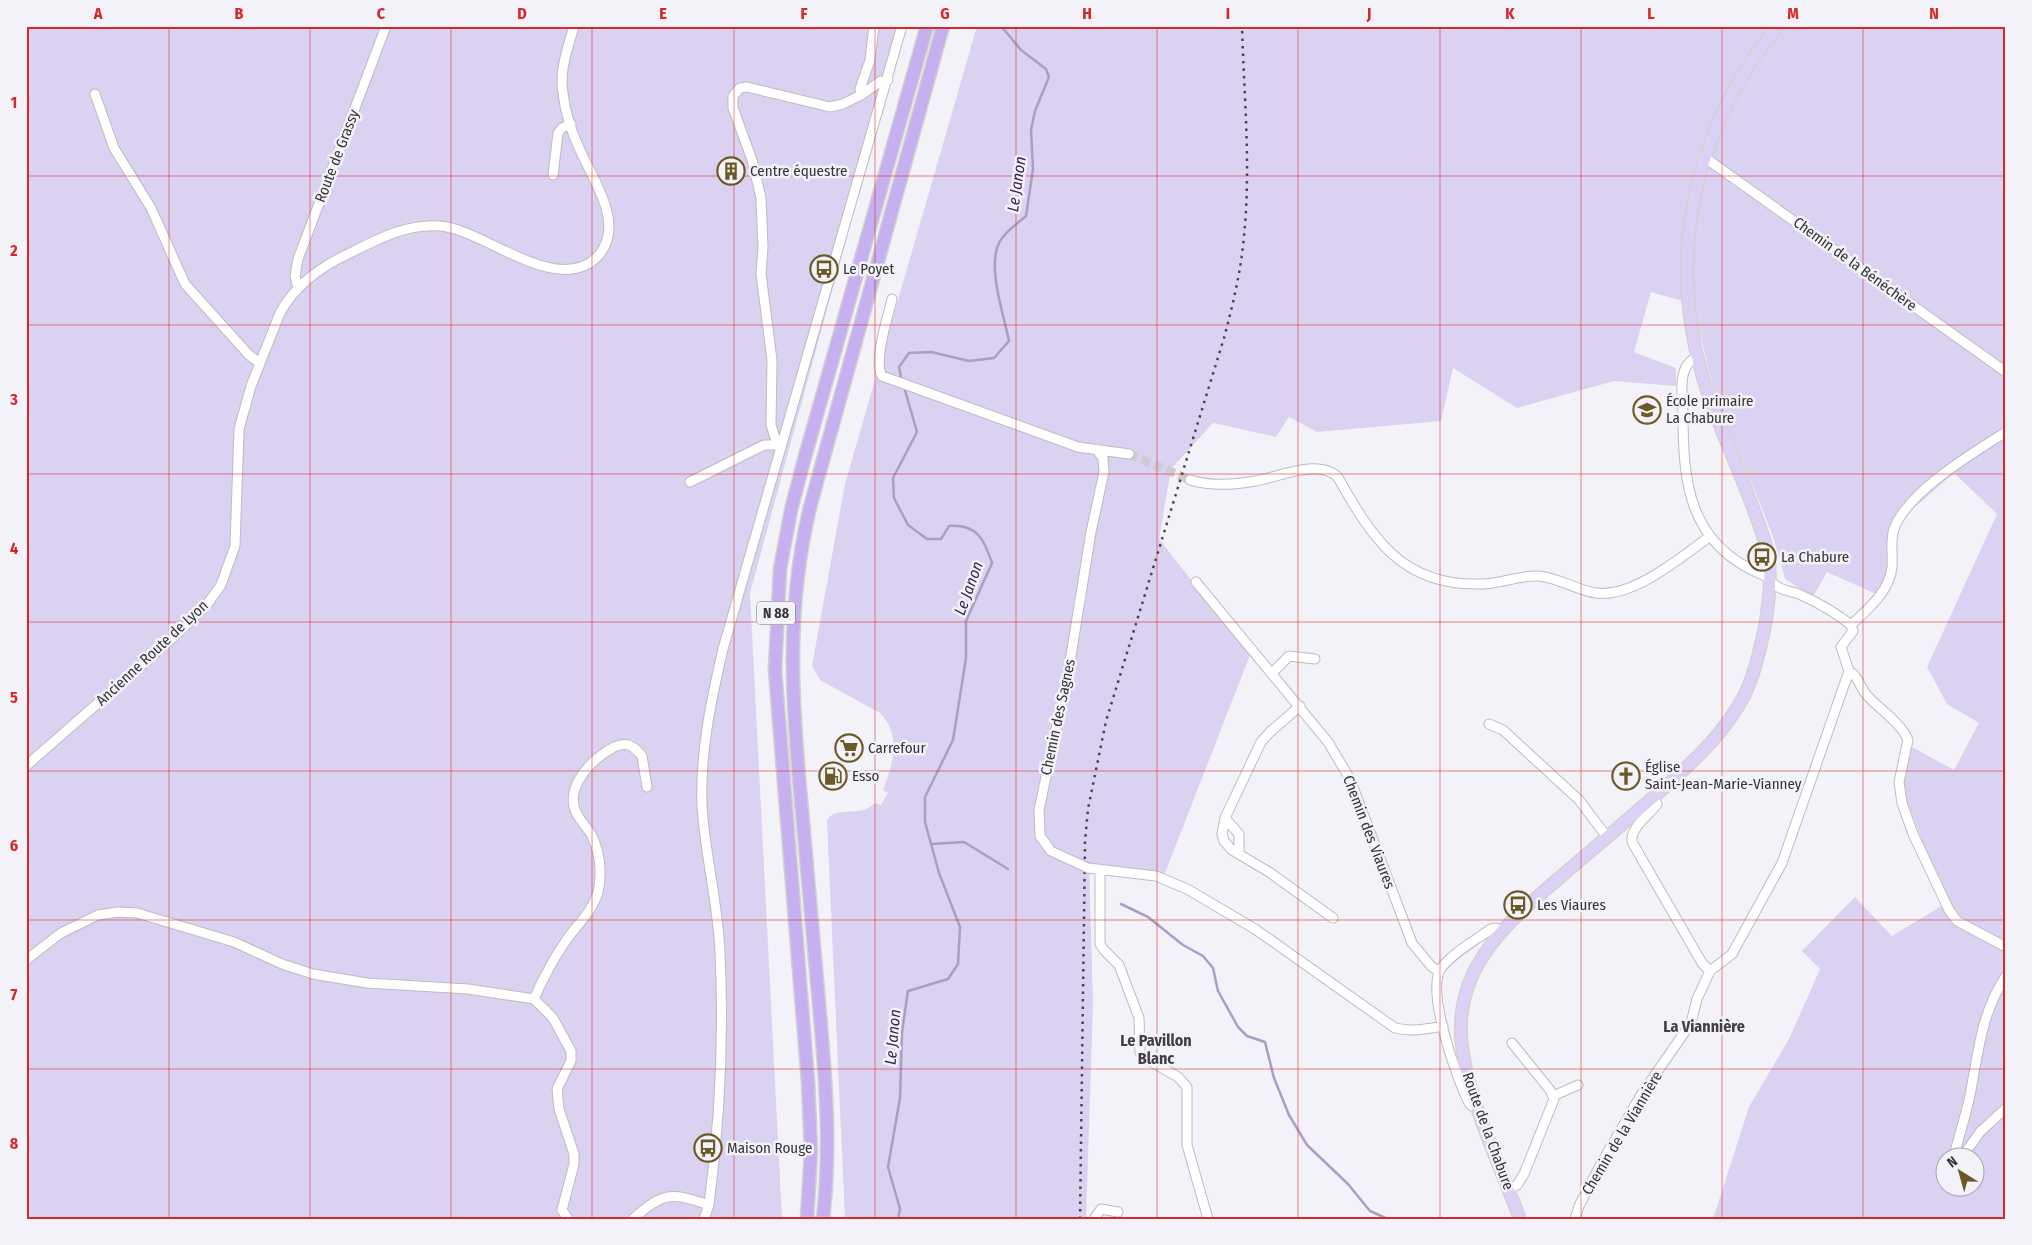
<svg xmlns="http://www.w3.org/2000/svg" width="2032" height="1245" viewBox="0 0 2032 1245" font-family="'Fira Sans Condensed',sans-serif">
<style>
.green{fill:#dbd1f0;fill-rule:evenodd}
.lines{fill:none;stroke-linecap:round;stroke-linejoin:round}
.stream{stroke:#ab9ec4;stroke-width:2.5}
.minor-tunnel{stroke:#ceccd2;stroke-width:9;stroke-dasharray:9 4.5;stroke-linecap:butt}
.minor-casing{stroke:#bebbc2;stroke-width:11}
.major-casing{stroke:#d2d2d3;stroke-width:14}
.highway-casing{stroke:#d2d2d3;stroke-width:15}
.minor{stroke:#fff;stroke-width:9}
.major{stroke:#ddd0f5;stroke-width:11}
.highway{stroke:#c7b0ef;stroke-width:12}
.rail{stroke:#47464a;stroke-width:2.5;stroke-dasharray:2.5 5;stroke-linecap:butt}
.minor-bridge-casing{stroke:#bebbc2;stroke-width:11;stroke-linecap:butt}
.minor-bridge{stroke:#fff;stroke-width:9}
.grid{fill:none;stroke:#d62828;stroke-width:1;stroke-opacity:0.55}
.labels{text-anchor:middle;stroke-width:5;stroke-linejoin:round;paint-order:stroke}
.shield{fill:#f4f2f9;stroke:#6e6c70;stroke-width:1}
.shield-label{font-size:14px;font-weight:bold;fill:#343336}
.street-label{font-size:15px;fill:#343336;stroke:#f4f2f9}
.poi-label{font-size:15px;fill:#343336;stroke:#f4f2f9;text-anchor:start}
.water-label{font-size:16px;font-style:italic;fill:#382354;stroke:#f4f2f9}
.neighbourhood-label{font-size:16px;font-weight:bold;fill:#413f45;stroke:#f4f2f9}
.neatline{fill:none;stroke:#d62828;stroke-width:2}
.grid-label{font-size:16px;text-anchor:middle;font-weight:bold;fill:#d62828}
</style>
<rect width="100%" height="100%" fill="#f4f2f9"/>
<!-- green -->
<path class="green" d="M26 26H904L750 593 782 1219H26Z
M977 26H2006V1219H1713L1749 1107 1789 1039 1820 969 1802 951 1855 897 1892 936 1948 902 1931 866 1902 787 1910 746 1954 770 1979 723 1947 704 1927 667 1997 514 1954 473 1906 515 1895 537 1888 570 1876 594 1827 572 1813 597 1785 579C1770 512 1733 451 1713 385 1705 359 1700 331 1693 304L1651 292 1634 352 1676 368V386L1614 381 1517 408 1453 368 1441 421 1317 432 1289 417 1276 437 1213 423 1171 469 1159 539 1250 655 1165 873 1089 863 1093 1003 1086 1219H845L827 821 829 817C843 806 860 818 875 803L881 805 888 793 883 790C893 764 902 735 880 713L820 680 812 666 845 484ZM1944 1158H1974V1188H1944Z"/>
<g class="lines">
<!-- stream -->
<path class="stream" d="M902 382 899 367 909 353 931 352 969 361 994 358 1009 341C1004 315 987 268 999 243 1004 232 1017 224 1026 216L1033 169 1031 130 1035 111 1049 77 1046 69 1021 50 1001 26
M931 844 964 842 1008 869
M1121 904 1148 917 1183 945 1203 956 1213 968 1218 991 1238 1027 1247 1036 1265 1042 1274 1078 1289 1115 1307 1145 1348 1184 1370 1211 1388 1219
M898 1219 900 1209 888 1167 900 1098 902 1032 908 991 948 979 958 964 960 927 939 873 925 822V797L953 740 966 658V621L992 563C984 539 977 524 949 526L941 539H927L908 525 894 498 893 478 917 432 904 387"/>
<!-- minor-tunnel -->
<path class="minor-tunnel" d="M1129 454 1190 480"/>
<!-- minor casing -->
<g class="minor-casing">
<path id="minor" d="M95 94 114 148 151 208 185 284 249 355 260 363
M861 95 881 81 888 80
M1704 157 2006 372
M553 175 558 133 562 128 571 124
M298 288 295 276 298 259 386 26
M892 299C888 317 873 361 882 376L1078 447 1129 454
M777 444 771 425 772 360 761 274 763 247 761 198 752 160 733 108V96L740 88 747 87 830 107 843 104 861 95 860 89 870 60 874 26
M1190 480C1210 486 1234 485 1255 481 1280 477 1315 459 1337 476 1372 537 1401 587 1482 584 1500 584 1519 575 1538 576 1557 577 1576 590 1596 593 1633 598 1680 558 1709 537
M690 482 764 445H781
M1196 582 1328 742 1350 779 1412 943 1431 966 1439 972
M1851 625C1868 609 1890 591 1892 567 1893 554 1890 541 1894 529 1907 492 1974 452 2006 432
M1849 671C1857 675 1860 686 1865 693 1878 709 1900 721 1908 740L1899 782 1902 803 1913 834 1949 910 1957 921 2006 947
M1272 673 1289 656 1315 659
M1300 706 1270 732 1261 742 1225 818 1222 834 1224 841 1232 850 1269 872 1333 918
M1489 724 1503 730 1579 800 1607 837
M26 766 177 634 208 603 221 585 235 546 239 429 251 386 280 313C295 285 322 266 350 253 378 239 408 223 440 226 483 229 559 298 598 256 626 225 593 180 580 150 572 133 565 112 563 93 559 70 568 48 574 26
M1653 798 1657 804C1649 815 1630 828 1632 842L1702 963 1710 971
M1225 818 1239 834V854
M1051 851 1040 836 1039 810 1069 668 1091 532 1104 472 1103 458 1096 449
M1088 868 1156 876 1187 889 1255 929 1395 1028C1412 1032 1426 1029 1443 1026
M1100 871V944L1104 950 1119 965 1139 1018 1140 1052 1145 1058 1178 1077 1187 1087V1145L1208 1219
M26 960 61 933 98 915 118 912 137 913 234 942 282 964 313 974 367 983 468 989 534 999 553 1018 571 1051V1061L557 1089 559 1109 574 1154V1164L562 1210 568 1219
M2006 976C1980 1014 1978 1057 1969 1100 1965 1117 1960 1133 1956 1148L1959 1156 1965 1153 1980 1132 2006 1108
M534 999C543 978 554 958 567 939 578 924 593 910 598 892 602 873 600 853 592 836 587 827 579 820 575 810 566 785 593 758 614 747 627 741 634 746 642 756L647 787
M1553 1096 1578 1085
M1477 1104 1472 1106 1469 1103C1457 1079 1427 995 1440 970 1448 956 1477 939 1491 929L1496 928 1501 931
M1509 1189 1517 1185 1524 1174 1554 1099 1550 1090 1512 1043
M633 1219C664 1192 670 1192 709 1205
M704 1219 709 1205C720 1121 724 1037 720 952 718 903 705 855 702 806 700 752 711 701 723 649L902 26
M1094 1219 1101 1209 1118 1212
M1575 1219 1579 1206 1602 1162 1641 1095 1691 1023 1697 999 1710 971 1732 954 1782 863 1849 671 1841 647 1853 631 1851 625C1836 613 1817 602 1799 594 1792 591 1784 591 1778 587 1772 584 1769 577 1763 575 1688 544 1683 483 1683 412 1682 393 1677 366 1697 357"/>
</g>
<!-- major casing -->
<g class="major-casing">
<path id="major" d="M1520 1219C1500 1165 1459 1081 1461 1025 1462 963 1508 922 1551 885 1589 852 1628 820 1666 786 1696 759 1725 732 1744 696 1754 676 1759 653 1764 631 1769 605 1772 578 1768 552 1751 492 1721 437 1703 378 1666 254 1695 125 1778 26"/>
</g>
<!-- highway casing -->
<g class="highway-casing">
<path id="highway" d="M807 1219 811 1151 808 1082 775 670 780 569 791 510 804 460 927 26
M823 1219C831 1150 826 1083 820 1015 814 947 808 879 802 811 792 704 785 613 810 507L943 26"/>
</g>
<!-- minor -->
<use href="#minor" class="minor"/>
<!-- major -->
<use href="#major" class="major"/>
<!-- highway -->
<use href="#highway" class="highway"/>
<!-- rail -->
<path class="rail" d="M1080 1219 1085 841 1088 809 1106 721 1224 338C1233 304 1241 271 1244 236 1251 167 1244 96 1242 26"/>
<!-- minor-bridge casing -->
<g class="minor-bridge-casing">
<path id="minor-bridge" d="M1051 851 1088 868"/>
</g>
<!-- minor-bridge -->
<use href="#minor-bridge" class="minor-bridge"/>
</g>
<!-- grid -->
<path class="grid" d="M169 26V1219M310 26V1219M451 26V1219M592 26V1219M734 26V1219M875 26V1219M1016 26V1219M1157 26V1219M1298 26V1219M1440 26V1219M1581 26V1219M1722 26V1219M1863 26V1219M26 176H2006M26 325H2006M26 474H2006M26 622H2006M26 771H2006M26 920H2006M26 1069H2006"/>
<!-- icons -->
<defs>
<g id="building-ring" transform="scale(1.4375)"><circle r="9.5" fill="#f4f2f9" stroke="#6b5a28" stroke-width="1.5"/><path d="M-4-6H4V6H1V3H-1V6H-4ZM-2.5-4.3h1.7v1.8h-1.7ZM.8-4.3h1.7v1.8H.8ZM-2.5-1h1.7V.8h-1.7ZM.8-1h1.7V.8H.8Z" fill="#6b5a28"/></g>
<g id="bus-ring" transform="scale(1.4375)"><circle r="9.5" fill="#f4f2f9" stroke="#6b5a28" stroke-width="1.5"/><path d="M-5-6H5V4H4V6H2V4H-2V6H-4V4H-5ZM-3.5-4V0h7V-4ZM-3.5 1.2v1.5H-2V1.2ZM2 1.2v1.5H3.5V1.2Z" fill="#6b5a28"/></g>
<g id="school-ring" transform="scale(1.4375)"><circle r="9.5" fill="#f4f2f9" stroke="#6b5a28" stroke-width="1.5"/><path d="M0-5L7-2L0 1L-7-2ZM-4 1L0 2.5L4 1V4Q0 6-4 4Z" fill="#6b5a28"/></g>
<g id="supermarket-ring" transform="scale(1.4375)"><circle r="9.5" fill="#f4f2f9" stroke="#6b5a28" stroke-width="1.5"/><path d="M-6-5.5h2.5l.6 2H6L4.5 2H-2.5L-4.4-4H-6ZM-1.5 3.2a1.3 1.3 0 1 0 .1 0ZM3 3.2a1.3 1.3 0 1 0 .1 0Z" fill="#6b5a28"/></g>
<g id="fuel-ring" transform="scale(1.4375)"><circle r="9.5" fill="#f4f2f9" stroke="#6b5a28" stroke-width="1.5"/><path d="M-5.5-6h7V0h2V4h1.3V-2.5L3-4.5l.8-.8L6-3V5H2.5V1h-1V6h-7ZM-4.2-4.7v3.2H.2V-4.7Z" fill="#6b5a28"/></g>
<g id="church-ring" transform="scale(1.4375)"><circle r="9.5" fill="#f4f2f9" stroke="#6b5a28" stroke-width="1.5"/><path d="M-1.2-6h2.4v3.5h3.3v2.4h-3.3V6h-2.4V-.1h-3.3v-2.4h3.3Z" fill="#6b5a28"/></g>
</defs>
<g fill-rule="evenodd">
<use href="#building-ring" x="731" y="171"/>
<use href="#bus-ring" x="824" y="269"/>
<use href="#school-ring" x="1647" y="410"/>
<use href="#bus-ring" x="1762" y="557"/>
<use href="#supermarket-ring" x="849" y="748"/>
<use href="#fuel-ring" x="833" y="776"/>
<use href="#church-ring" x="1626" y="776"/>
<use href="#bus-ring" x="1518" y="905"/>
<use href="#bus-ring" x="708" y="1148"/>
</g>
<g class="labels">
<!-- shield labels -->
<rect class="shield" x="757" y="601.5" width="38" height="23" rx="4"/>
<g class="shield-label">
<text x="776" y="618">N 88</text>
</g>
<!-- street labels -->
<g class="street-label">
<text transform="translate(337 156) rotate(-69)" y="5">Route de Grassy</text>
<text transform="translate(1855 264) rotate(36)" y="5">Chemin de la Bénéchère</text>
<text transform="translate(152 653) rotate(-43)" y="5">Ancienne Route de Lyon</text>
<text transform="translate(1058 717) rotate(-78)" y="5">Chemin des Sagnes</text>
<text transform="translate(1369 832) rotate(69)" y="5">Chemin des Viaures</text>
<text transform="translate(1488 1131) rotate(70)" y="5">Route de la Chabure</text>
<text transform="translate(1622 1133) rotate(-59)" y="5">Chemin de la Viannière</text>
</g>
<!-- poi labels -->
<g class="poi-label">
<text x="750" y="176">Centre équestre</text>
<text x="843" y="274">Le Poyet</text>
<text x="1666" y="406">École primaire<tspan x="1666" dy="17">La Chabure</tspan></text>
<text x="1781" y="562">La Chabure</text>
<text x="868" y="753">Carrefour</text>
<text x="1645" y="772">Église<tspan x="1645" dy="17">Saint-Jean-Marie-Vianney</tspan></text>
<text x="852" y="781">Esso</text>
<text x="1537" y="910">Les Viaures</text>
<text x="727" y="1153">Maison Rouge</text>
</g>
<!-- water labels -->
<g class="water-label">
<text transform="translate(1016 184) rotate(-82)" y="6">Le Janon</text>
<text transform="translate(968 588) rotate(-70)" y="6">Le Janon</text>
<text transform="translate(892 1037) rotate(-85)" y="6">Le Janon</text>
</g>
<!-- neighbourhood labels -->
<g class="neighbourhood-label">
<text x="1704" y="1032">La Viannière</text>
<text x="1156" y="1046">Le Pavillon<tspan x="1156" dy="18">Blanc</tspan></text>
</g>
</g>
<!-- border -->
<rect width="2032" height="1245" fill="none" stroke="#f4f2f9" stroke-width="55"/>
<!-- north arrow -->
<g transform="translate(1960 1172) rotate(323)"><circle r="24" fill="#f4f2f9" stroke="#a7a6ab"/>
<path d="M0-4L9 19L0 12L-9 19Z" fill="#6b5a28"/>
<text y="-8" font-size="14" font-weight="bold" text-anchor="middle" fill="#343336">N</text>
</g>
<rect x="28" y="28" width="1976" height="1190" class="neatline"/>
<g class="grid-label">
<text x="98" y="19">A</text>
<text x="239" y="19">B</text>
<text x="381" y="19">C</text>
<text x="522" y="19">D</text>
<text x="663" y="19">E</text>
<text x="804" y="19">F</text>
<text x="945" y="19">G</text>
<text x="1087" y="19">H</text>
<text x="1228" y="19">I</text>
<text x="1369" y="19">J</text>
<text x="1510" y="19">K</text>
<text x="1651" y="19">L</text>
<text x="1793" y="19">M</text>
<text x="1934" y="19">N</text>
<text x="14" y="108">1</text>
<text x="14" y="256">2</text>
<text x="14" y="405">3</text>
<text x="14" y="554">4</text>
<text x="14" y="703">5</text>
<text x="14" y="851">6</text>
<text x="14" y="1000">7</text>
<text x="14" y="1149">8</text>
</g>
</svg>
